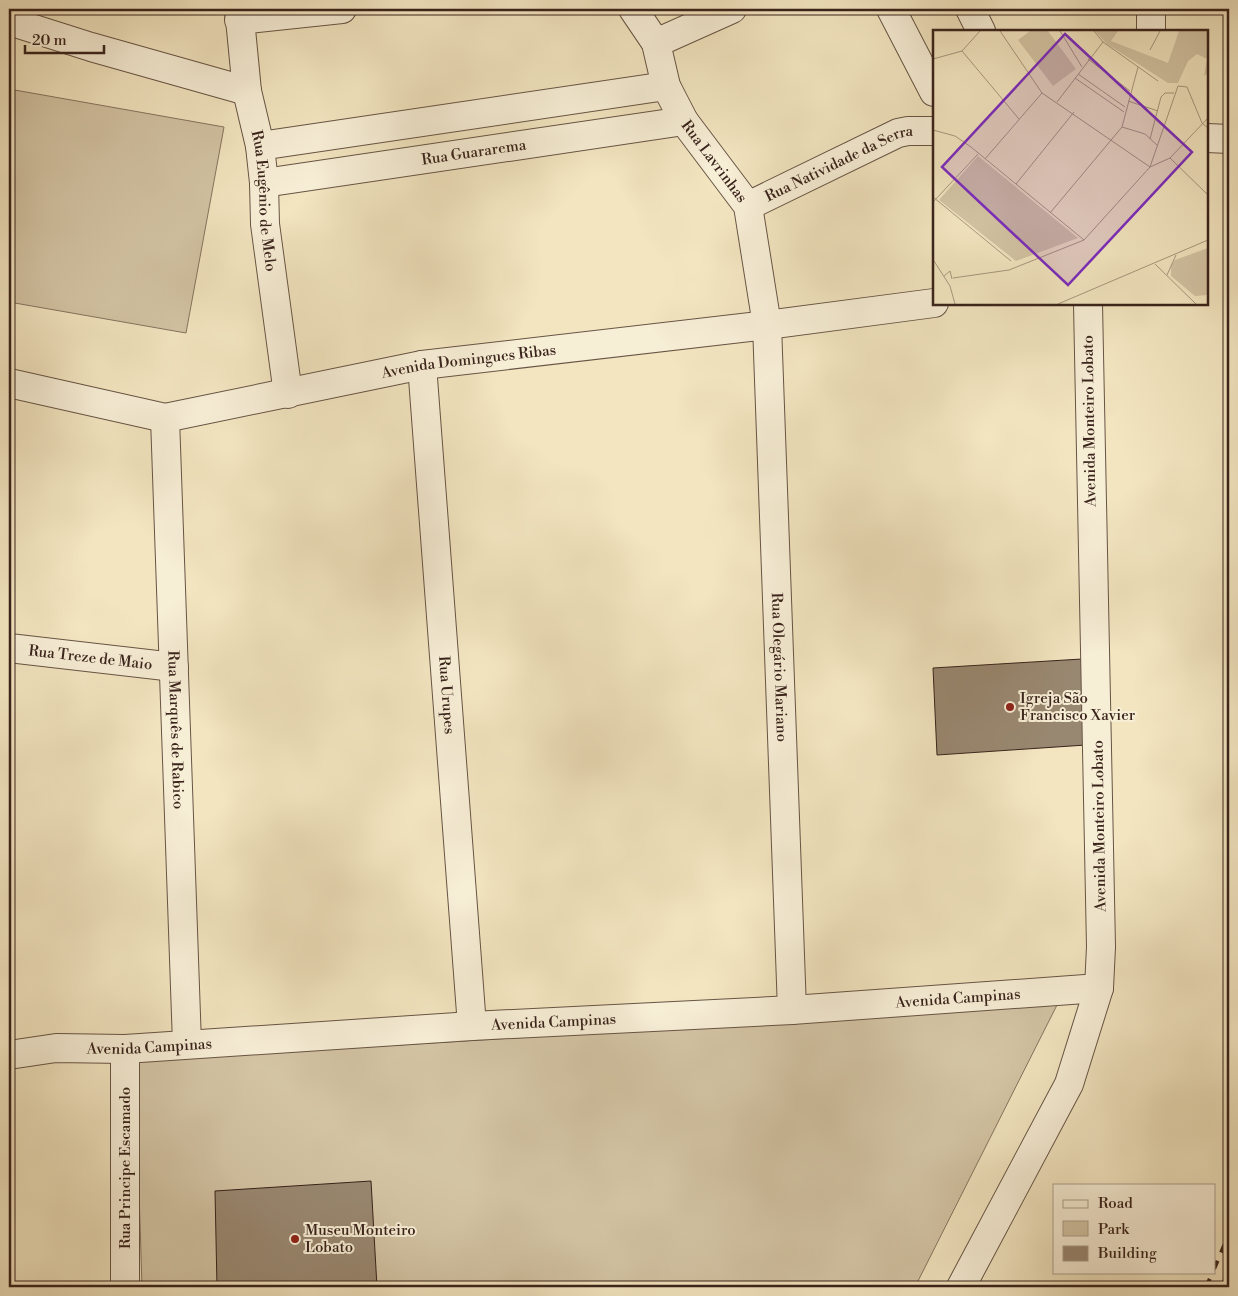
<svg xmlns="http://www.w3.org/2000/svg" width="1238" height="1296" viewBox="0 0 1238 1296" font-family="'Libre Bodoni',serif">
<style>
.green{fill:#d3c4a4;stroke:#867460}
.building{fill:#998871;stroke:#39231b}
.lines{fill:none;stroke-linecap:round;stroke-linejoin:round}
.minor-casing{stroke:#675444;stroke-width:30}
.minor{stroke:#f7eed6;stroke-width:28}
.rail{stroke:#39231b;stroke-width:4;stroke-dasharray:9 9;stroke-linecap:butt}
.poi-dot{fill:#8f2418;stroke:#f7eed6;stroke-width:2}
.labels{text-anchor:middle;stroke-width:4;stroke-linejoin:round;paint-order:stroke}
.street-label{font-size:15px;fill:#39231b;stroke:#f7eed6}
.poi-label{font-size:15px;fill:#39231b;stroke:#f7eed6;text-anchor:start}
.inset-road{fill:none;stroke:#a8977e;stroke-width:1}
.view{fill:#7b2cbf;fill-opacity:0.15;stroke:#7b2cbf;stroke-width:2.5}
.inset-edge{fill:none;stroke:#39231b;stroke-width:2.5}
</style>
<rect width="100%" height="100%" fill="#f2e5c0"/>
<filter id="stains"><feTurbulence type="fractalNoise" baseFrequency=".004" numOctaves="4"/><feColorMatrix values="0 0 0 0 .2 0 0 0 0 .09 0 0 0 0 .02 0 0 0 .5 -.17"/></filter>
<radialGradient id="worn" r=".72"><stop offset=".6" stop-color="#630" stop-opacity="0"/><stop offset="1" stop-color="#630" stop-opacity=".3"/></radialGradient>
<!-- green -->
<path class="green" d="M9 89 224 127 186 333 9 302Z
M1057 1005 915 1287H142L135 1061Z"/>
<!-- building -->
<path class="building" d="M1082 659 1086 745 937 755 933 668Z
M371 1181 377 1287H217L215 1191Z"/>
<g class="lines">
<!-- minor casing -->
<g class="minor-casing">
<g id="minor">
<path id="s1" d="M239 9 247 91 260 146 264 183 265 224 288 394"/>
<path id="s2" d="M633 9 656 43 666 86 684 121 748 206 767 325 792 1010"/>
<path d="M891 9 934 92"/>
<path d="M970 9 981 31"/>
<path d="M1151 9V31"/>
<path d="M239 20 342 9"/>
<path d="M9 21 91 47 247 91"/>
<path d="M656 43 732 9"/>
<path d="M1207 138 1229 139"/>
<path d="M260 146 666 86"/>
<path id="s3" d="M264 183 684 121"/>
<path id="s4" d="M748 206 898 133 908 131H934"/>
<path id="s5" d="M422 365 472 1026"/>
<path id="s6" d="M9 383 165 418 422 365 767 325 934 303"/>
<path id="s7" d="M165 418 187 1044"/>
<path id="s8" d="M9 648 174 667"/>
<path id="s9" d="M9 1055 56 1048 125 1049 472 1026 792 1010 1099 988"/>
<path d="M125 1287V1049"/>
<path d="M961 1287 1069 1084 1099 988 1101 947 1088 304"/>
</g>
</g>
<!-- minor -->
<use href="#minor" class="minor"/>
<!-- rail -->
<path class="rail" d="M1214 1269 1229 1234
M1206 1287 1213 1272
M1222 1287 1229 1269"/>
</g>
<!-- markers -->
<g class="poi-dot">
<circle cx="1010" cy="707" r="5"/>
<circle cx="295" cy="1239" r="5"/>
</g>
<g class="labels">
<!-- street labels -->
<g class="street-label">
<text dy="5" stroke="none"><textPath href="#s3" startOffset="212">Rua Guararema</textPath></text>
<text dy="5" stroke="none"><textPath href="#s2" startOffset="175">Rua Lavrinhas</textPath></text>
<text dy="5" stroke="none"><textPath href="#s4" startOffset="101">Rua Natividade da Serra</textPath></text>
<text dy="5" stroke="none"><textPath href="#s1" startOffset="194">Rua Eugênio de Melo</textPath></text>
<text dy="5" stroke="none"><textPath href="#s6" startOffset="469">Avenida Domingues Ribas</textPath></text>
<text transform="translate(1089 421) rotate(-91)" y="5">Avenida Monteiro Lobato</text>
<text dy="5" stroke="none"><textPath href="#s8" startOffset="82">Rua Treze de Maio</textPath></text>
<text dy="5" stroke="none"><textPath href="#s2" startOffset="694">Rua Olegário Mariano</textPath></text>
<text dy="5" stroke="none"><textPath href="#s5" startOffset="331">Rua Urupes</textPath></text>
<text dy="5" stroke="none"><textPath href="#s7" startOffset="312">Rua Marquês de Rabico</textPath></text>
<text transform="translate(1099 826) rotate(-91)" y="5">Avenida Monteiro Lobato</text>
<text dy="5" stroke="none"><textPath href="#s9" startOffset="951">Avenida Campinas</textPath></text>
<text dy="5" stroke="none"><textPath href="#s9" startOffset="546">Avenida Campinas</textPath></text>
<text dy="5" stroke="none"><textPath href="#s9" startOffset="141">Avenida Campinas</textPath></text>
<text transform="translate(125 1168) rotate(-90)" y="5">Rua Principe Escamado</text>
</g>
<!-- poi labels -->
<g class="poi-label">
<text x="1020" y="703">Igreja São<tspan x="1020" dy="17">Francisco Xavier</tspan></text>
<text x="305" y="1235">Museu Monteiro<tspan x="305" dy="17">Lobato</tspan></text>
</g>
</g>
<!-- overview -->
<g transform="translate(933 30)">
<rect width="275" height="275" fill="#f2e5c0"/>
<path d="M97 1H115L143 39 120 56 85 10ZM162 1H185L178 11 235 33 246 1H275V43L271 46 274 29 264 24 255 31 245 53H235L174 14ZM45 126 145 208 83 231 6 170ZM275 218V265L262 266 238 246V236L242 230Z" fill="#d3c4a4"/>
<path class="inset-road" d="M67 1 109 63 217 137M127 1 149 37M161 1 170 12 225 51M217 20 227 1M29 21 86 89M0 29 29 21 47 1M155 29 197 61M145 44 192 77M142 48 191 82M195 71 225 81M124 72 170 12M189 97 212 104 225 116M0 100 22 106 38 117 151 210M217 109 228 67 232 63H241M237 128 275 165M52 129 109 63M217 137 237 128 275 88M83 154 141 82M0 167 78 231M0 172 45 124M117 183 189 97 205 37M1 231 17 256 22 274M222 234 263 274M234 245 243 225M11 246 17 241 19 249M20 248 76 240 151 210 217 137 245 56 254 57 269 93 275 98M125 274 275 210"/>
<path class="view" d="M132 4 259 122 135 255 9 137Z"/>
<rect width="275" height="275" class="inset-edge"/>
</g>
<!-- margin -->
<rect width="1238" height="1296" fill="none" stroke="#f2e5c0" stroke-width="30"/>
<rect x="10" y="10" width="1218" height="1276" fill="none" stroke="#39231b" stroke-width="2.5"/>
<rect x="15" y="15" width="1208" height="1266" fill="none" stroke="#39231b"/>
<!-- legend -->
<rect x="1053" y="1184" width="162" height="90" fill="#f7eed6" stroke="#ab9d8b"/>
<rect x="1063" y="1200" width="25" height="8" fill="#f7eed6" stroke="#ab9d8b"/>
<text x="1098" y="1208" font-size="15" fill="#39231b">Road</text>
<rect x="1063" y="1221" width="25" height="15" fill="#d3c4a4" stroke="#ab9d8b"/>
<text x="1098" y="1234" font-size="15" fill="#39231b">Park</text>
<rect x="1063" y="1246" width="25" height="15" fill="#998871" stroke="#ab9d8b"/>
<text x="1098" y="1258" font-size="15" fill="#39231b">Building</text>
<!-- scale -->
<path d="M25 45v8h79v-8" fill="none" stroke="#39231b" stroke-width="2.5"/>
<text x="32" y="45" font-size="15" fill="#39231b" stroke="#f7eed6" stroke-width="4" paint-order="stroke">20 m</text>
<rect width="100%" height="100%" filter="url(#stains)"/>
<rect width="100%" height="100%" fill="url(#worn)"/>
</svg>
